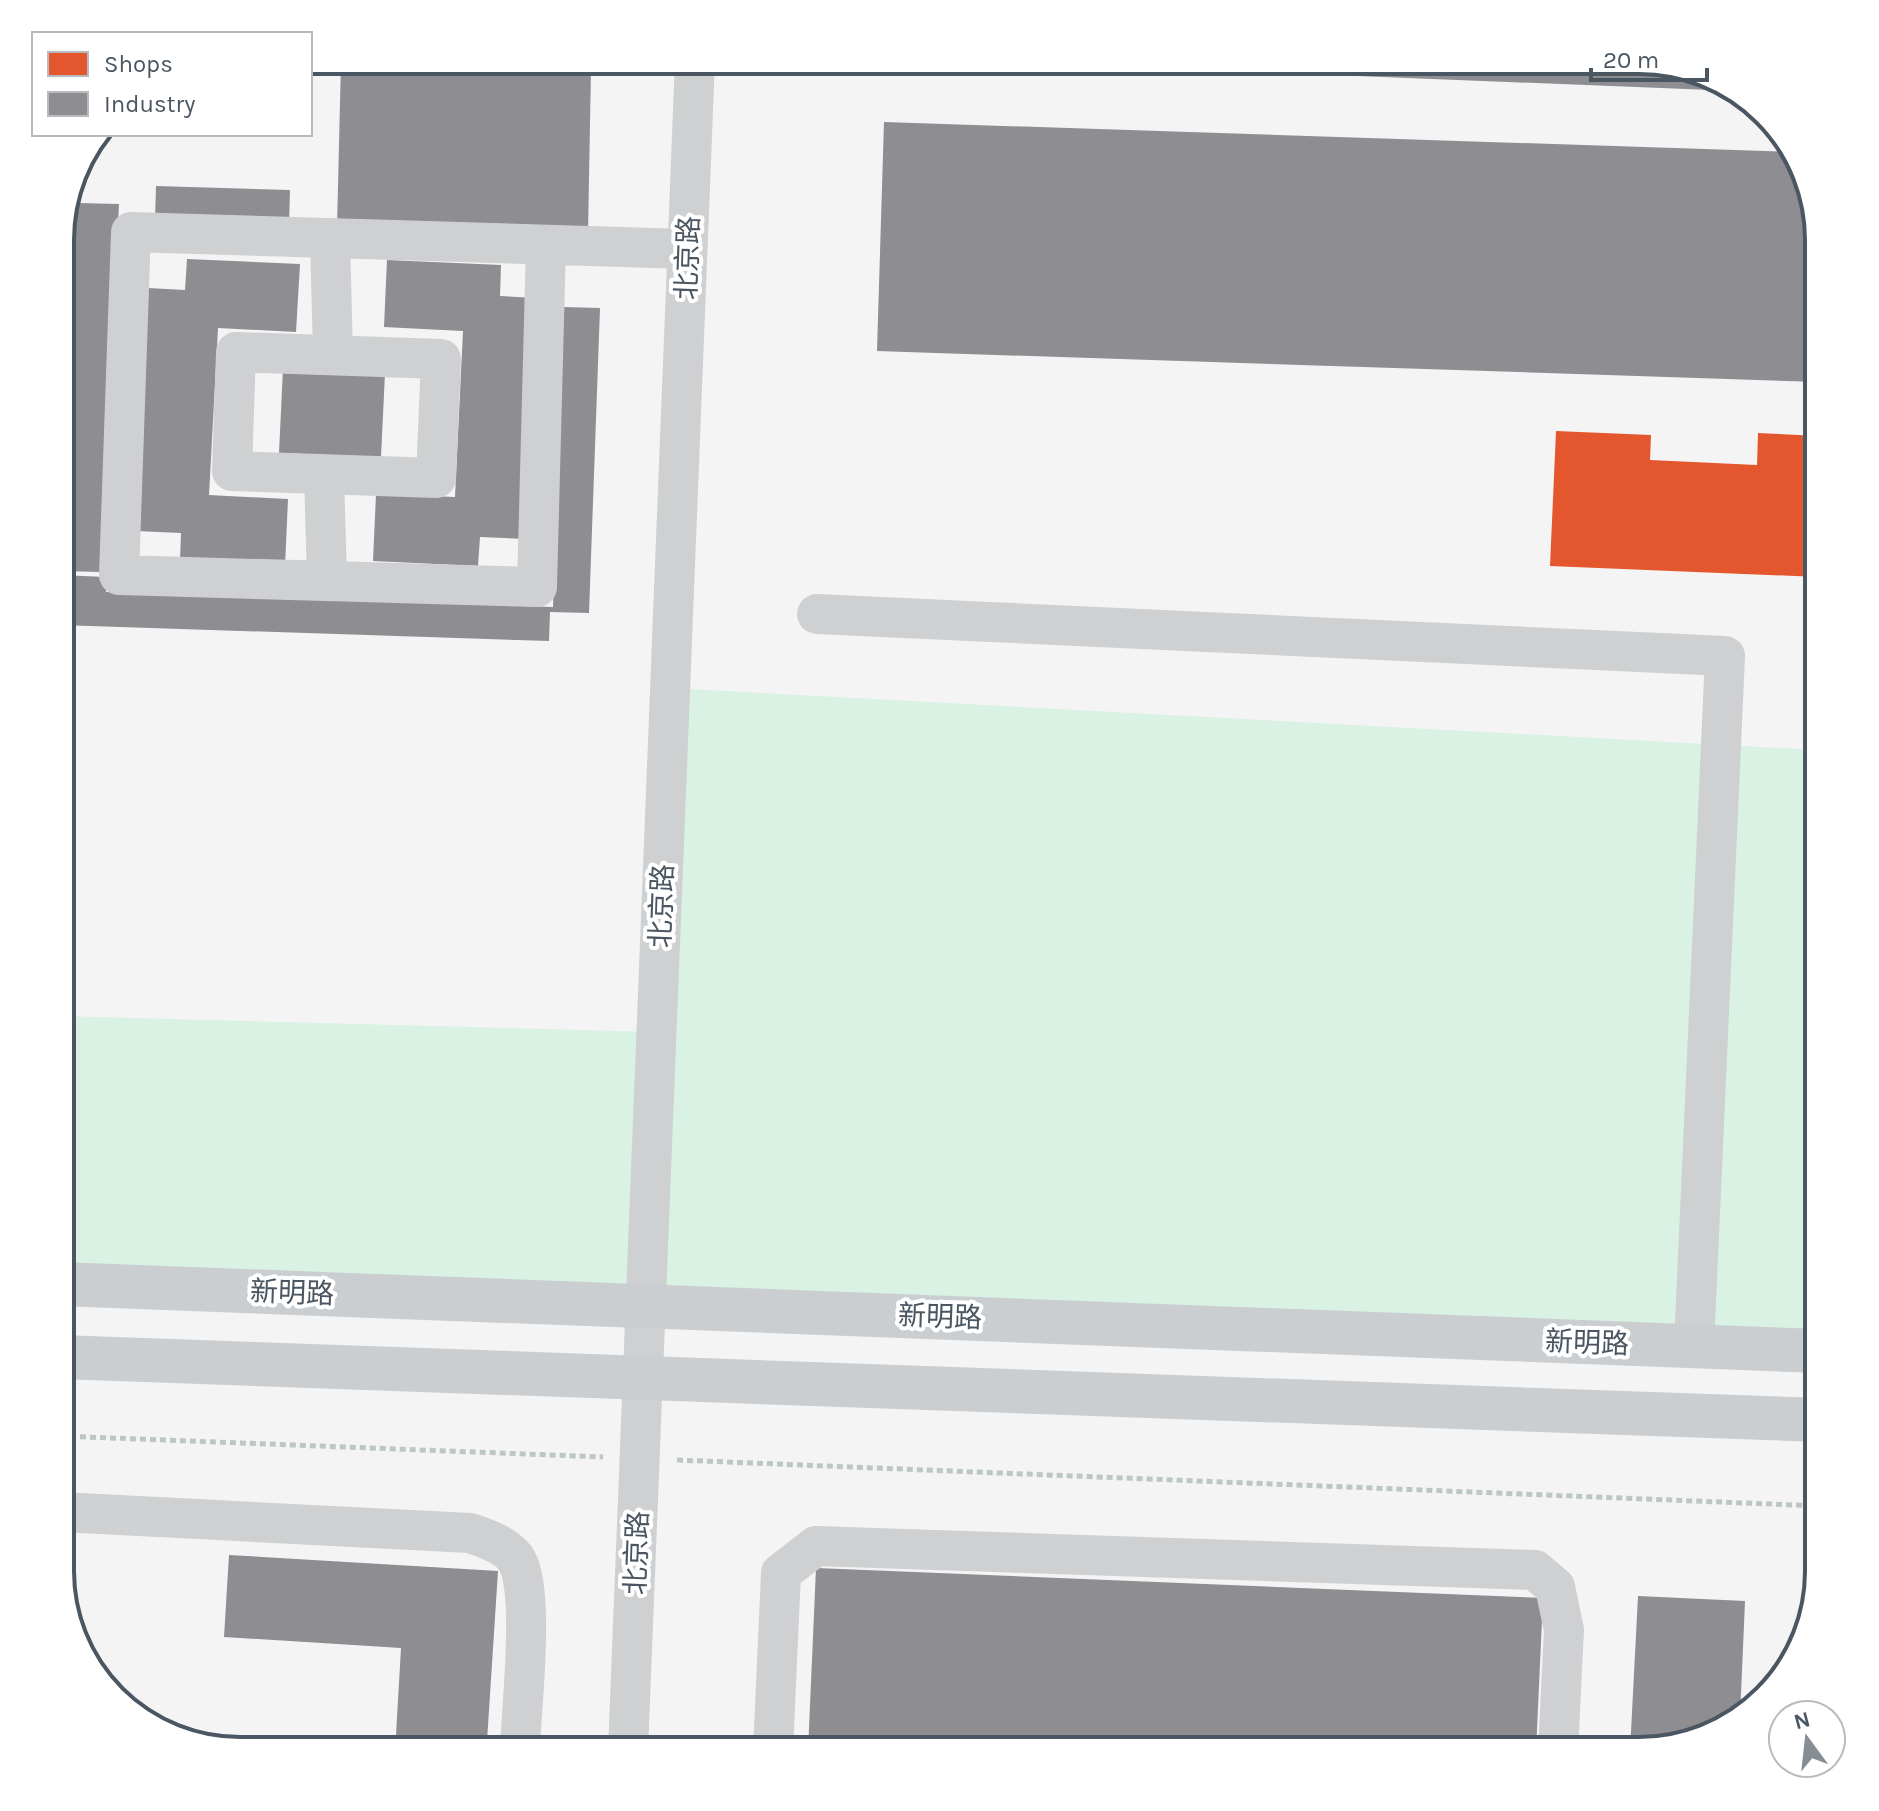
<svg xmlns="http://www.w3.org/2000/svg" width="1879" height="1811" viewBox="0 0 1879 1811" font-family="Karla,'Noto Sans SC',sans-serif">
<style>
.green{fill:#d9f2e3}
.shops{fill:#e4572e}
.industry{fill:#8d8d92}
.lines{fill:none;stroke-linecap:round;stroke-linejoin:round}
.path{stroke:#bcc7c4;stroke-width:5;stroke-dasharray:6 4;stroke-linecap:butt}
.minor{stroke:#ced0d2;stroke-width:40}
.major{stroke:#caced1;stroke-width:44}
.labels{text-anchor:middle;stroke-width:8;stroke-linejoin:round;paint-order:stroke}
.street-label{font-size:28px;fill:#4a5661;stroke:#fff}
.rim{fill:none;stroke:#4a5661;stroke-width:4}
</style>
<rect width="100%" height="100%" fill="#f4f4f4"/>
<!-- green -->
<path class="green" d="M323 60H592L591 68Z
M669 688 1819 750V1351L60 1284V1016L656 1032Z"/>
<!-- shops -->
<path class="shops" d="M1556 431 1651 435 1650 460 1757 465 1758 433 1819 436V577L1550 566Z"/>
<!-- industry -->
<path class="industry" d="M961 60H1650L1718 78 1735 91Z
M341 62 591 68 588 233 337 227Z
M884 122 1793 152 1805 172 1819 240V382L877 351Z
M156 186 290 190 289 225 155 220Z
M77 203 119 204 101 572 60 571Z
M187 259 300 264 296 332 218 328 209 495 288 499 285 566 180 561 181 533 136 531 148 288 185 290Z
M387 260 501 265 500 296 536 298 524 539 480 537 478 566 373 561 376 494 455 497 463 331 384 327Z
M563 307 600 308 589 613 550 612 549 641 60 625V575L106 577V592L553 607Z
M283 368 385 373 381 457 279 453Z
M229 1555 498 1571 487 1741 396 1735 401 1648 224 1637Z
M816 1568 1543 1598 1536 1751H808Z
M1638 1596 1745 1601 1740 1717 1707 1737 1630 1751Z"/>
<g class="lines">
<!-- path -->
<path class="path" d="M60 1436 603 1457
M677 1460 1819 1506"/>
<!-- minor -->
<path class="minor" d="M330 238 333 355
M546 245 537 587 119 575 131 232 687 249
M236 352 441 359 436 478 232 471Z
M324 475 327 580
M817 614 1725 656 1694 1346
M60 1512 470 1533C485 1538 509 1546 517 1561 535 1594 521 1710 520 1751
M628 1751 695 60
M773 1751 781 1573 816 1546 1535 1570 1555 1587 1564 1630 1558 1751"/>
<!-- major -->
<path class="major" d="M60 1284 1819 1351
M60 1357 1819 1420"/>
</g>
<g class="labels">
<!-- street labels -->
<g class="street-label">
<text transform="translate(687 258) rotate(-88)" y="10">北京路</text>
<text transform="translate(661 906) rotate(-88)" y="10">北京路</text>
<text transform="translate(292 1292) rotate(2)" y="10">新明路</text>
<text transform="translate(940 1316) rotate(2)" y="10">新明路</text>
<text transform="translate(1587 1342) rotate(2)" y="10">新明路</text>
<text transform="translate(636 1553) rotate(-88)" y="10">北京路</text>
</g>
</g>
<!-- crop -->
<path d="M0 0H1879V1811H0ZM240 74H1639A166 166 0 0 1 1805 240V1571A166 166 0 0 1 1639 1737H240A166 166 0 0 1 74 1571V240A166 166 0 0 1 240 74Z" fill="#fff" fill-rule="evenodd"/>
<path class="rim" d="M240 74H1639A166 166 0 0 1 1805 240V1571A166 166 0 0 1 1639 1737H240A166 166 0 0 1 74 1571V240A166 166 0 0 1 240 74Z"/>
<!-- legend -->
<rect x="32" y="32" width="280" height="104" fill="#ffffff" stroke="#b7bbc0" stroke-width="2"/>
<rect x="48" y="52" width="40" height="24" fill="#e4572e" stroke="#b7bbc0" stroke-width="2"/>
<text x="104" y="72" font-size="24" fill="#4a5661">Shops</text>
<rect x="48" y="92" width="40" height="24" fill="#8d8d92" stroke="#b7bbc0" stroke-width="2"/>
<text x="104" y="112" font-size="24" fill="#4a5661">Industry</text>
<!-- north arrow -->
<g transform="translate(1807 1739) rotate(345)"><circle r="38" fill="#ffffff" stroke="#b7bbc0" stroke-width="2"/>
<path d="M0-6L14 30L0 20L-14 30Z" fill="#868d94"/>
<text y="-12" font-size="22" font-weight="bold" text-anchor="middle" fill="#4a5661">N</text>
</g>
<!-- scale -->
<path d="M1591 68v12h116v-12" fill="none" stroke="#4a5661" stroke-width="4"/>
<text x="1603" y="68" font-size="24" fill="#4a5661" stroke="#ffffff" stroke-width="6" paint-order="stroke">20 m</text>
</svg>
